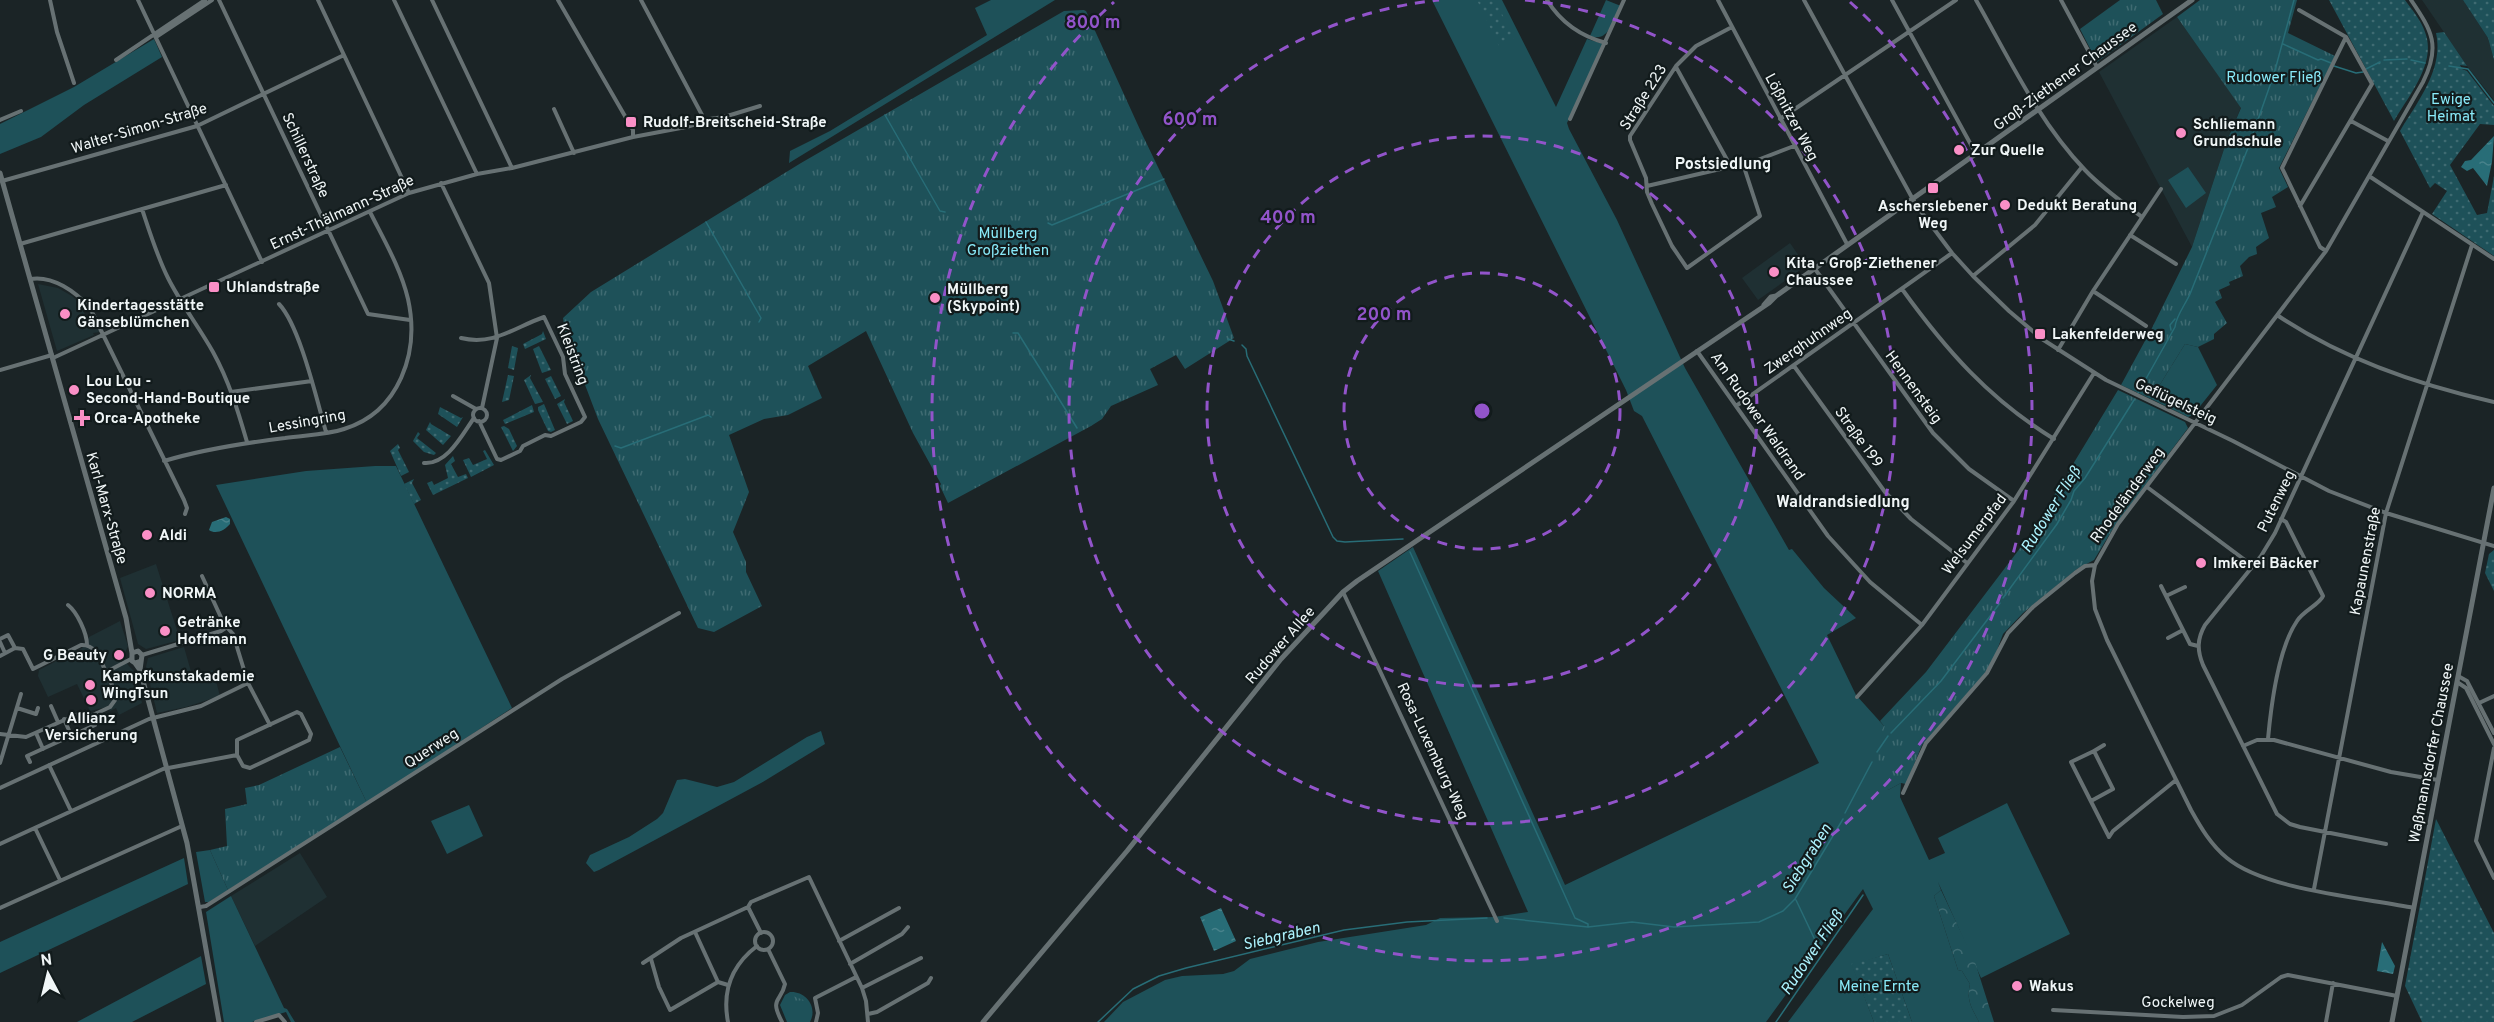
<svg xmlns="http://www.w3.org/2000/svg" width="2494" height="1022" viewBox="0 0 2494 1022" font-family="Overpass,sans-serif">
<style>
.built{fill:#1f3033}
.grass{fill:#1e5159}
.forest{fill:url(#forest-crowns)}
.park{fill:url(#park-tufts)}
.garden{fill:url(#garden-dots)}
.water{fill:url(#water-ripples)}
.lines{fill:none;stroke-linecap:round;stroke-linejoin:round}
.stream{stroke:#286d77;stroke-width:1.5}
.street{stroke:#677173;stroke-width:4}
.secondary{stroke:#677173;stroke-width:5}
.ring{fill:none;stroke:#9254ca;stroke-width:3;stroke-dasharray:10 8}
.poi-dot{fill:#fa8fc6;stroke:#121b1c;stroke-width:2}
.labels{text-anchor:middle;stroke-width:4.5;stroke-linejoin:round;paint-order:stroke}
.street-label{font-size:15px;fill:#f0f6f7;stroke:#121b1c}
.park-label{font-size:15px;fill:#89eaf9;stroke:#121b1c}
.poi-label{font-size:15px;font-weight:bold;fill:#f0f6f7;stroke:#121b1c;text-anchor:start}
.neighbourhood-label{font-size:16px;font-weight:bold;fill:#f0f6f7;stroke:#121b1c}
.water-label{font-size:16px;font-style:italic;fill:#acf2fd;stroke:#121b1c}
.centre{fill:#9254ca;stroke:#121b1c;stroke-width:3}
.ring-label{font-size:18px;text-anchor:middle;font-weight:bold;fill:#9254ca;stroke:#121b1c;stroke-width:4.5;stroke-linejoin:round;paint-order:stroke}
</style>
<defs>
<pattern id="forest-crowns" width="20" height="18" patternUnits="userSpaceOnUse" patternTransform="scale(1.5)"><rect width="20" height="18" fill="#1e5159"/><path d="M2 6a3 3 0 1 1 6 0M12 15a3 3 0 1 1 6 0" fill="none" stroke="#3f6b72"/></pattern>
<pattern id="park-tufts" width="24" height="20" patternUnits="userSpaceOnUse" patternTransform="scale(1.5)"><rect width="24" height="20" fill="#1e5159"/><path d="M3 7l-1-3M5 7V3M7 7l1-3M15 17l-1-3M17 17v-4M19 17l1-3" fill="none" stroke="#3f6b72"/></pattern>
<pattern id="garden-dots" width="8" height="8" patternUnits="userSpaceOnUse" patternTransform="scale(1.5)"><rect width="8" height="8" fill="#1e5159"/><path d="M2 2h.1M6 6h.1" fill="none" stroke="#3f6b72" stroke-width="1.8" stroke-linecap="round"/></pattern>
<pattern id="water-ripples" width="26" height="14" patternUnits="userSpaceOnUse" patternTransform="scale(1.5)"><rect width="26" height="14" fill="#286d77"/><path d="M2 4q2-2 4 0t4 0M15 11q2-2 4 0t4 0" fill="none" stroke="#48828b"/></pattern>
</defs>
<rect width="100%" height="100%" fill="#1b2426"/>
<!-- built -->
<path class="built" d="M2422 0H2463L2488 38 2494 60V100L2467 66Z
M2177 17 2241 107 2226 143 2192 247 2099 72Z
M1790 243 1806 266 1758 300 1742 278Z
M38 284 58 288 72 296 85 308 83 310 88 321 93 319 100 332 93 333 94 335 57 351Z
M156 564 180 640 146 649 138 644 120 578Z
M120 621 128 646 124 655 128 665 134 671 142 703 119 715 116 708 110 711 107 707 90 711 77 684 48 697 38 676 39 670 82 648 89 637Z
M184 647 192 675 213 670 220 696 186 707 157 713 146 667 148 658Z
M300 853 327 897 255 946 231 896Z"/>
<!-- grass -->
<path class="grass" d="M991 0H1055L789 163 790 151 830 131 987 35 975 8Z
M1432 0H1502L1556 107 1587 39 1604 44 1567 123 1569 129 1617 220 1685 368 1789 550 1792 549 1824 588 1856 618 1827 635 1856 695 1884 726 1888 790 1901 783 1900 797 1929 860 1945 853 1938 838 2007 803 2070 934 1981 978 1938 882 1941 890 1934 896 1958 970 1962 971 1970 984C1966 1001 1972 1008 1979 1022H1912L1888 954 1852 965 1874 1022H1788L1873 909 1863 889 1766 1022H1104L1123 1002 1165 980 1182 976 1223 974 1234 971 1250 959 1318 942 1426 925 1440 918 1494 917 1528 912 1378 571 1413 547 1565 885 1819 763 1642 416 1634 411 1626 390Z
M1606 0 1621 6C1613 20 1609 43 1590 36Z
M154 39 162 57 84 105 41 137 0 154V124L74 87Z
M2188 167 2206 193 2186 208 2168 180Z
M2185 344 2198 347 2217 385 2193 415 2188 417 2151 399Z
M375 466H396L512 708 367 803 216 485 306 471Z
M821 731 825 744 761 783 599 870 594 872 586 863 590 855 629 837 657 819 663 813 677 780 685 779 717 787 734 782 807 737Z
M469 805 483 836 447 854 431 821Z
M210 850 228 890 209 902H205L196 852Z
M184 858 188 884 0 973V942Z
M231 896 284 1008 287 1009 295 1022H291L286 1012 252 1022H224L206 912Z
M201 956 206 984 132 1022H77Z
M790 992C806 991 818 1007 810 1022H787L780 1005 785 995Z"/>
<!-- forest -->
<path class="forest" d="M1941 890 1975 962 1994 1022H1979C1972 1008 1966 1001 1970 984L1962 971 1958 970 1934 896Z"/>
<!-- park -->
<path class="park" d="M2120 0H2156L2163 14 2097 62 2080 29Z
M2200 0H2297L2288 33 2335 56 2279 168 2288 187 2272 197 2276 207 2261 213 2269 238 2256 247 2257 254 2249 257 2240 266 2243 276 2229 282 2230 285 2219 290 2222 298 2215 302 2227 323 2214 334V339L2198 347 2185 344 2151 399 2121 385 2152 328 2192 247 2226 143 2241 108 2177 17Z
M1083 10 1086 11 1142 134 1213 281 1234 338 1185 369 1176 355 1150 369 1158 385 1111 406 1102 419 1091 426 948 503 940 486 941 484 913 433 866 331 808 366 822 398 788 415 764 419 729 435 749 492 733 532 746 562V572L762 606 714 632 698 628 598 419 565 332 563 318 591 292 801 163 1064 11Z
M2118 390 2185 422 2188 428 2114 527 2094 560 2077 569 2023 613 2003 634 1993 661 1986 672 1922 745 1906 784 1901 783 1888 790 1874 747 1884 726 1880 721 1926 672 2030 535Z
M340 747 367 803 228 890 210 850 227 846 225 809 247 804 245 788 259 785Z
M793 996 806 1001 809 1016 805 1019 803 1018 798 1021 788 1019 786 1003Z"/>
<!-- garden -->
<path class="garden" d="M1477 0H1495L1514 38 1499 46Z
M2329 0H2405C2412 10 2421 20 2425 32 2437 63 2409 95 2394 121Z
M2463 0H2494V60L2488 38Z
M2444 32 2467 66 2460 65 2462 69 2467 71 2494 106V125L2480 124 2450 165 2477 215 2487 213 2494 176V256L2432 214 2447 191 2435 183 2430 188 2400 131C2418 101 2444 69 2436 33Z
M543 331 546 339 525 349 523 344 542 334Z
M512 346 518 348 514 370 508 368Z
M539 346 551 370 542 373 533 349Z
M508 375 514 376 509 400 502 402Z
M531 375 530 378 543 402 535 404 524 380Z
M551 376 561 396 555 399 545 379Z
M565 399 564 402 573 421 567 424 557 404Z
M544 404 555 430 551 432 548 431 538 410V407Z
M532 405 534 412 505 424 503 420Z
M440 407 461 418 463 417 457 427 438 414Z
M430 422 431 424 451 436 443 445 426 430Z
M504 426 509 429 517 446 513 451 501 427Z
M418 432 420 434 417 438 436 453 434 455 424 452 413 441Z
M398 444 400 448 398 450 409 472 401 476 390 451Z
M485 450 494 465 471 477 463 460 469 458 473 465 487 459 483 451Z
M453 456 455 461 451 464 458 477 466 474 468 478 433 495 427 483 432 481 434 485 448 478 445 465Z
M414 479 412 483 421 500 414 504 404 484Z
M2494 550V591L2485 573 2489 554Z
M2436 819 2494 933V1022H2422L2405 986Z
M1888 954 1912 1022H1874L1851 964Z"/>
<!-- water -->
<path class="water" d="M2494 136 2492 162 2487 186 2473 168 2467 171 2461 167 2465 161 2471 160Z
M226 517 230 519V524C225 530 216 535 209 530L212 522Z
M1221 908 1236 941 1214 951 1200 917Z
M2382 942 2395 966 2393 974 2377 971Z"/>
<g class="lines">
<!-- stream -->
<path class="stream" d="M2283 44 2318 60 2321 59 2331 63
M2384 60 2407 59
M2411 60 2425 63
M2334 66 2356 73 2363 72
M2449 66 2468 69 2494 103
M2366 69 2380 62
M885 115 940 211 945 212
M706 222 761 318 759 322
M1048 223 1052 225 1164 179
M2171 330 2170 325 2175 319
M1013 333H1018L1077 428
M1228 339 1234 341
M1242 345 1246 349 1247 356 1333 537 1337 541 1345 542 1403 539
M2138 393 2175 327C2176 316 2185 305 2190 294L2248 148 2274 74 2294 0
M615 446 621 448 708 415 711 417
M1410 552 1575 918 1588 924V927
M2003 598 2057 524 2071 500 2074 491 2085 478 2134 400
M1891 733 1941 681 2000 603
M1877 752 1888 736
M1845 813 1872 762
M1796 900 1815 940
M1504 918 1588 927 1632 922 1674 927 1759 922 1783 911 1795 899 1843 819
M1098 1022 1133 989 1159 976 1186 968 1344 930 1407 922 1487 918
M1776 1022 1863 895"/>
<!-- street -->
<path class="street" d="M50 0 57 32 74 83
M138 0 262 262
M219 0 368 314 410 320
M318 0 409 193
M394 0 477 174
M432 0 512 168
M558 0 633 130V137
M641 0 702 115V120
M1547 0C1561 23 1580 36 1606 43
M1718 0 1847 244
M1804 0 1916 205 1952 253 1973 276 2009 311 2042 339 2106 380 2233 441 2329 491 2386 513 2494 546
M1892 0 1976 154
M1976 0C2009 58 2038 121 2085 170 2102 188 2122 202 2142 217
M2061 0 2097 67
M2411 0C2432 31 2441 46 2423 82L2326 251 2118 524 2095 565 2092 581 2095 609 2107 640 2191 810C2201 828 2211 845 2227 858 2265 890 2364 898 2414 908
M2299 10 2346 37 2372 84 2300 206
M1732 27 1696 46 1676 66 1630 136V140L1646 178 1647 192 1652 204 1672 246 1687 268 1760 216 1743 164
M156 37 212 0
M116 60 205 0
M1676 67 1731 167
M554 109 574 153
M1570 119 1624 0
M1780 119 1956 0
M0 120 21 111
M2351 121 2388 141
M2369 176 2494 259
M2 181 197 126 344 55
M441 183 489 283 497 338 482 408
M1647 186 1755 161 1794 146
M142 209C150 233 157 256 168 278 181 304 199 327 213 352 229 381 238 411 247 442
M2130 235 2176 264
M20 244 226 185
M2326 251 2320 247 2282 168 2346 37
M1815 269 1933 433 1969 469 2014 501
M1973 276 2035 225 2082 167
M30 279C53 275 76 292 90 308L184 500 187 508 185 514
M1902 289C1946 350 1989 399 2054 439
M2093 291 2146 326
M279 304C300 326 317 401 326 432
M2277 315C2342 359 2418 385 2494 402
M461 338C494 346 515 327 544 317L563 357 565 374 585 417 581 422 551 436 545 435 523 446 520 451 501 460 497 459 479 421
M2058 350 2093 291 2161 189
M1697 351 1828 536 1870 582 1922 625
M53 358 409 193 477 174 512 168 633 137 686 127 700 123 702 120 724 117 760 106
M1794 366 1885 492 1911 519 1967 563
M0 370 52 355
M231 392 312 381
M453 396 476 409
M1736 406 1952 253
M473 415a7 7 0 1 1 14 0a7 7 0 1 1-14 0Z
M164 461C204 449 244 443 285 438 305 435 326 435 344 429 399 412 420 353 408 299 401 269 384 240 370 212
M424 463C447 465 462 435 474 418
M2147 487 2253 566
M2161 586 2190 644 2198 646
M1343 592 1497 921
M2166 596 2185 587
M68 605C77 612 87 633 87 645
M2168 638 2183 630
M0 639 8 635 15 648
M0 642 5 653
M142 655 221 631 227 627
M0 656 15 648 23 649 33 669 81 645C96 644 100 660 106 672
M2458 676 2467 681 2494 733
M2457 682 2466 688 2494 744
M248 683 270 725
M1857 697 1922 625 2014 501 2094 373
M2479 703 2494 696
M51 706 58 722
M17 708 36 714 38 708
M297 712 301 714 311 734 309 740 250 768 243 766 237 755V740Z
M64 719 71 735
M36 733 43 749
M0 734 26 737 78 714 93 715 110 707 115 700 116 694 106 672 131 659
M2268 739C2271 706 2278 649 2297 621 2303 611 2320 604 2323 596L2286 522 2281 519
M2243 746 2257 740H2274L2391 772 2438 780
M2494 748 2476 841 2494 878
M2094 751 2104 745
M30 762 27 756 95 725 98 717 97 713
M0 763 21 694
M49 765 71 811
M0 788 149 719 201 706 248 683 233 634 224 624 202 576
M1903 793 1926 743 1987 673 2008 633 2033 607 2075 573 2085 566 2095 565
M2091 801 2113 789 2094 751 2071 762 2109 837 2113 831 2176 780
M35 828 60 880
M0 844 163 769 237 755
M2386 844 2300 827 2290 824 2277 814 2203 665C2197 650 2197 639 2205 625L2261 556 2275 533 2423 212
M2314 889 2386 513 2472 245
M200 907 206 906 562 679 679 613
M748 907 761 933
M0 908 182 826
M695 932 718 982
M755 941a9 9 0 1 1 18 0a9 9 0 1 1-18 0Z
M839 941 899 908
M768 949 785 984C781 1003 769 997 782 1022
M651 959 659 987 670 1010 718 982 728 985
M643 963 681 938 748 907 751 902 809 877 862 988 866 1001 868 1022
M850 964 902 934 908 927
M862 988 921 958
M2053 1010 2183 1017 2214 1016 2242 1005 2281 977 2288 975 2397 996
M868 1014 877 1012 928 983 931 978
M256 1022 279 1015 285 1022
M728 1022C722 991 732 965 757 946
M816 1022 818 1013 815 998 856 977
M2326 1022 2333 983"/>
<!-- secondary -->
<path class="secondary" d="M0 173 126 618 132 653
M1764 305 1771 297 1776 296 2192 0
M135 663 140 670 187 843 219 1022
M140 670 142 655 138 651 132 653V661L135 663 141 661
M983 1022 1127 851 1281 659 1343 592 1357 581 1769 303 1776 296
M2392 1022 2494 488"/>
</g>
<!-- distance rings -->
<g class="ring">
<circle cx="1482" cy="411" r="138"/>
<circle cx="1482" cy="411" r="275"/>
<path d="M1525 0A413 413 0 1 1 1439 0"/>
<path d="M1850 2A550 550 0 1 1 1114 2"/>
</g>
<!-- markers -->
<g class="poi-dot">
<rect x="625" y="116" width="12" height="12" rx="3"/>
<circle cx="2181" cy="133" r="6"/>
<circle cx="1959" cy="150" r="6"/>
<rect x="1927" y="182" width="12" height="12" rx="3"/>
<circle cx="2005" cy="205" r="6"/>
<circle cx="1774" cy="272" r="6"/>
<rect x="208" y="281" width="12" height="12" rx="3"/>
<circle cx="935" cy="298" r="6"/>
<circle cx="65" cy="314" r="6"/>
<rect x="2034" y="328" width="12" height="12" rx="3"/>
<circle cx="74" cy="390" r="6"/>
<path d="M79 409h6v6h6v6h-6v6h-6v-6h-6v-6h6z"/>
<circle cx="147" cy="535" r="6"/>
<circle cx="2201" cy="563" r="6"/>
<circle cx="150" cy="593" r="6"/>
<circle cx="165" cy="631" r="6"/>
<circle cx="119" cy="655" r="6"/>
<circle cx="90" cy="685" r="6"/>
<circle cx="91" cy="700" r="6"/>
<circle cx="2017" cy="986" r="6"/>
</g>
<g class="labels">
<!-- street labels -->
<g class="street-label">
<text transform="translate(2065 76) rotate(-36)" y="5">Groß-Ziethener Chaussee</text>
<text transform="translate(1643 97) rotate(-58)" y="5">Straße 223</text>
<text transform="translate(1792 117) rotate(62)" y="5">Lößnitzer Weg</text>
<text transform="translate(139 128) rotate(-17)" y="5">Walter-Simon-Straße</text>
<text transform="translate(306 155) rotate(65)" y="5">Schillerstraße</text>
<text transform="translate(342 212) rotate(-25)" y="5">Ernst-Thälmann-Straße</text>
<text transform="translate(1808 341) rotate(-35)" y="5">Zwerghuhnweg</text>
<text transform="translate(573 354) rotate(69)" y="5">Kleistring</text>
<text transform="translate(1914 387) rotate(54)" y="5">Hennensteig</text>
<text transform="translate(2176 401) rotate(25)" y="5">Geflügelsteig</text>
<text transform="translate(1758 416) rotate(55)" y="5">Am Rudower Waldrand</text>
<text transform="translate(307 421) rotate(-10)" y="5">Lessingring</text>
<text transform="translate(1859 437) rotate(54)" y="5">Straße 199</text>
<text transform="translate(2127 495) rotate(-54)" y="5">Rhodeländerweg</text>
<text transform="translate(2276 501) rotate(-64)" y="5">Putenweg</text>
<text transform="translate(107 508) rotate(74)" y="5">Karl-Marx-Straße</text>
<text transform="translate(1974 534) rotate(-53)" y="5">Welsumerpfad</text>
<text transform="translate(2365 561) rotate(-79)" y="5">Kapaunenstraße</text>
<text transform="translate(1280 645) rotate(-49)" y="5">Rudower Allee</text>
<text transform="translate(431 748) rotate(-33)" y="5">Querweg</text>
<text transform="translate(1433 751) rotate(65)" y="5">Rosa-Luxemburg-Weg</text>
<text transform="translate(2431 753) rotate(-79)" y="5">Waßmannsdorfer Chaussee</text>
<text x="2178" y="1007">Gockelweg</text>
</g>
<!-- park labels -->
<g class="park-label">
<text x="2274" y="82">Rudower Fließ</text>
<text x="2451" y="104">Ewige<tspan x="2451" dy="17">Heimat</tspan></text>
<text x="1008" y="238">Müllberg<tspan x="1008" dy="17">Großziethen</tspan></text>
<text x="1879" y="991">Meine Ernte</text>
</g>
<!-- poi labels -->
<g class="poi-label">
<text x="643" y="127">Rudolf-Breitscheid-Straße</text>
<text x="2193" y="129">Schliemann<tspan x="2193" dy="17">Grundschule</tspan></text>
<text x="1971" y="155">Zur Quelle</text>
<text x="2017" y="210">Dedukt Beratung</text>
<text x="1933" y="211" text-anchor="middle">Ascherslebener<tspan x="1933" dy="17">Weg</tspan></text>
<text x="1786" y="268">Kita - Groß-Ziethener<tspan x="1786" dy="17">Chaussee</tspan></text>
<text x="226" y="292">Uhlandstraße</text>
<text x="947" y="294">Müllberg<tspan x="947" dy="17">(Skypoint)</tspan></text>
<text x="77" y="310">Kindertagesstätte<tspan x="77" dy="17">Gänseblümchen</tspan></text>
<text x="2052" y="339">Lakenfelderweg</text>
<text x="86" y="386">Lou Lou -<tspan x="86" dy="17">Second-Hand-Boutique</tspan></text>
<text x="94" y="423">Orca-Apotheke</text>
<text x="159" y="540">Aldi</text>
<text x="2213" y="568">Imkerei Bäcker</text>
<text x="162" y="598">NORMA</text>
<text x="177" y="627">Getränke<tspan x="177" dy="17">Hoffmann</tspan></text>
<text x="107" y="660" text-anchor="end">G Beauty</text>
<text x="102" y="681">Kampfkunstakademie<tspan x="102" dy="17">WingTsun</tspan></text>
<text x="91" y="723" text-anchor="middle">Allianz<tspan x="91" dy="17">Versicherung</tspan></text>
<text x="2029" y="991">Wakus</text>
</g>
<!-- neighbourhood labels -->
<g class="neighbourhood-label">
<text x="1723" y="169">Postsiedlung</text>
<text x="1843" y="507">Waldrandsiedlung</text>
</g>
<!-- water labels -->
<g class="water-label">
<text transform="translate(2050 509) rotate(-58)" y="6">Rudower Fließ</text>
<text transform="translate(1806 858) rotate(-58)" y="6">Siebgraben</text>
<text transform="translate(1281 935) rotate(-13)" y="6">Siebgraben</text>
<text transform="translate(1811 952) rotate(-56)" y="6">Rudower Fließ</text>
</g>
</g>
<circle cx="1482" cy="411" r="9" class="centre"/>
<g class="ring-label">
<text x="1093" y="28">800 m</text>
<text x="1190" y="125">600 m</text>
<text x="1288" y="223">400 m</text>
<text x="1384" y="320">200 m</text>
</g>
<!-- north arrow -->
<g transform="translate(48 974) rotate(353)" stroke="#121b1c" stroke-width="4.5" paint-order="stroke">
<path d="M0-4.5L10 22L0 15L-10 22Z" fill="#f0f6f7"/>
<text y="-9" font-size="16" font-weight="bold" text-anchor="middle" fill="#f0f6f7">N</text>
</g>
</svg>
